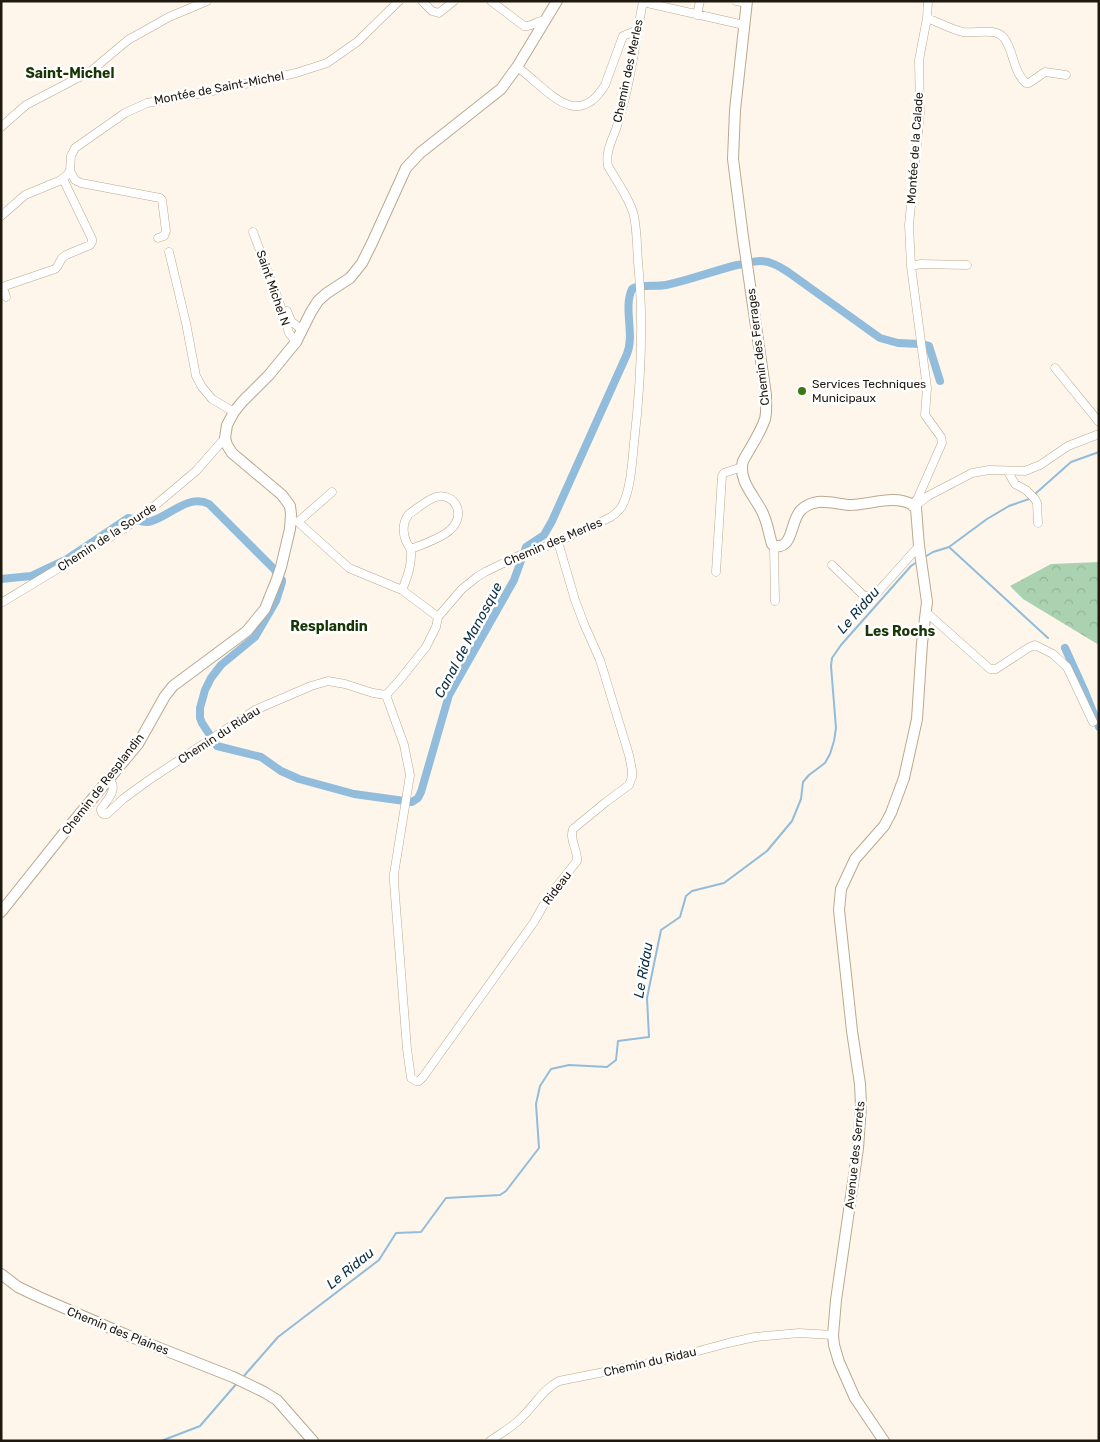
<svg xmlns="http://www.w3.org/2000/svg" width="1100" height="1442" viewBox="0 0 1100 1442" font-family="Rubik,sans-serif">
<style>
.forest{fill:url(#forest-crowns)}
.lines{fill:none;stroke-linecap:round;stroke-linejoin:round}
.stream{stroke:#91bcdb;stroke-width:2}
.canal{stroke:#91bcdb;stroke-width:8}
.minor-casing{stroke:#bca88e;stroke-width:9}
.tertiary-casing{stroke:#bca88e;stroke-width:12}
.minor{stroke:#fff;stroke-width:8}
.tertiary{stroke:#fff;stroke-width:10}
.poi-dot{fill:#3c7812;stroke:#fff;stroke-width:2}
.labels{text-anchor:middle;stroke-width:5;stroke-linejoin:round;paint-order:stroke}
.street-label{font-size:12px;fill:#1f180e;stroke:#fff}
.poi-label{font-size:12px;fill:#1f180e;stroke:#fff;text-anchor:start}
.neighbourhood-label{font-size:14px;font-weight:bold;fill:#193607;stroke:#fff}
.water-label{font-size:14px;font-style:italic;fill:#0b2f44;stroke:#fff}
</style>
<defs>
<pattern id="forest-crowns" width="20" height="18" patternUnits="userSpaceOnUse" patternTransform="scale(1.25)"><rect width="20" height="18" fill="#abd2b0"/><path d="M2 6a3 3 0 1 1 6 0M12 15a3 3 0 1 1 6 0" fill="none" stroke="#93b496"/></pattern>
</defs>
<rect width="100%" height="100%" fill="#fef6eb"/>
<!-- forest -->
<path class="forest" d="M1099 562V645L1023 599 1010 586 1051 564Z"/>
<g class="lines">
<!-- stream -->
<path class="stream" d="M1035 494 1071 462 1099 452
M949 547 1048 638
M923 558 933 552 949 547 987 519 1009 506 1032 498
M243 1377 278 1337 379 1260 396 1233 421 1232 446 1198 500 1195 506 1191 539 1148 536 1104 540 1086 551 1069 569 1065 607 1067 616 1060 618 1041 649 1037 647 998 661 930 680 917 686 896 692 891 724 883 767 851 792 821 801 799 803 782 809 775 825 763 830 754 834 741 836 728 831 666 832 658 841 645 911 566 917 562
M161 1441 200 1426 238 1382"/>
<!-- canal -->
<path class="canal" d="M1 579 31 576 67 559 128 518C135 518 141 523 148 522 167 519 187 493 209 504L274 569 282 580V582L276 601 255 637 221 665 211 678 205 690 200 708V718L202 723 217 746 261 757 281 771 299 779 354 794 412 802 418 798 421 792 449 695 514 580 526 547 544 535 552 521 627 354C635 334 623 308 632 289 639 284 656 287 666 285 690 280 713 271 737 265 745 264 753 261 760 261 771 261 780 267 788 272L880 338 898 343 920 344 929 346 940 381
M1065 648 1085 692 1099 727"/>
<!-- minor casing -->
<g class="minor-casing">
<path id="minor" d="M422 1 432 11 439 13 454 1
M491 1 524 26C532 27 538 20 546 20
M736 1 747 3
M643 2 744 25
M697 15 700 1
M927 18C938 22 952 30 963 32 976 34 995 27 1004 38 1014 51 1013 72 1026 83H1029L1045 72 1066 75
M517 67C546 87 576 133 605 85L623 36 638 30
M1 127 26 105 91 71 128 40 169 17 207 1
M70 171 75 180 81 183 160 198 162 200 166 231 164 236 158 238
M1 216 25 195 59 181 67 175 70 171 71 156 75 148 125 113 147 103 203 93 296 73 327 63 357 42 399 1
M253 232 279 301 289 333 296 342
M169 252 186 323 196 376 202 387 212 399 234 412
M911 266 921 264 967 265
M6 297 3 288 5 286 55 269 57 267 62 258 66 255 90 245 92 242V239L63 179
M287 311 291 321 302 330
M1055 368 1099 422
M1008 472 1015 484 1026 490 1035 499 1037 503 1038 523
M916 502 942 443 941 437 925 415 927 388 911 266 909 225 920 112 919 60 927 18 928 1
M919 503 928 496 972 473 989 470 1025 471 1040 465 1068 446 1099 434
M291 520 298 522 349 568 402 590 438 617
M298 522 332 492
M558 542 575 600 584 624 600 660 629 755 632 770V777L629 785 606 802 573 829C569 840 578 850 577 861L547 899 534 922 423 1077 419 1081H416L411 1078 407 1049 394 882V874L410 775 404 745 386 695 398 682 426 647 436 627 438 617 462 589 477 577 485 572 518 556 558 542 611 517C615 514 619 511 622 506 631 489 632 462 634 443 641 383 644 322 638 262 637 247 637 231 634 216 630 199 617 182 608 166 605 153 612 140 616 129 630 88 635 44 643 1
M774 546 775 601
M832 565 863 595 870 597 876 594 919 546
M716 572 722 476 724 473 742 467
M402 590C407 578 412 565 411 551 410 547 407 544 406 541 402 531 403 522 409 514 417 509 426 500 436 497 455 492 467 515 450 530 442 538 421 545 411 549
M1 603 122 530 152 508 196 471 225 438
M927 613 990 669H996L1028 648 1035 645 1053 654 1067 667 1093 722
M109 779C119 789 107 800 101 809V811L103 814H107L123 799 149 780 255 710 311 686 328 681 345 684 373 693 386 695
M490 1441C501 1433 513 1427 522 1417 535 1405 543 1389 559 1381L669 1359 728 1343 755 1337 799 1333 833 1335"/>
</g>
<!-- tertiary casing -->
<g class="tertiary-casing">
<path id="tertiary" d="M747 1 735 110 733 159 743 237 766 395C766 403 767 411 765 419 760 434 750 448 743 461 737 482 758 499 764 516 768 525 769 535 772 544L774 546C794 550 790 520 801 510 805 506 812 503 818 502 828 501 839 504 849 505 870 505 894 494 913 505
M1 912 68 828 138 744 165 696 173 686 247 631 265 609 277 579 281 567 290 529 291 514 290 506 282 495 232 453 227 445 225 438 227 425 234 412 242 402 269 375 296 342 311 312 318 301 327 293 350 278 362 263 372 243 406 168 420 153 501 89 517 67 557 1
M1 1274 18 1287 39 1297 129 1336 233 1377 264 1392 277 1400 313 1441
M884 1441 855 1398 839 1362 834 1345 833 1335 836 1300 858 1148 861 1106 860 1084 852 1031 839 910 841 889 855 859 884 826 891 813 904 778 917 719 922 643 927 602 919 546 916 508 913 506 914 504 916 502"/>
</g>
<!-- minor -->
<use href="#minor" class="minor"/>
<!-- tertiary -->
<use href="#tertiary" class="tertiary"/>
</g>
<!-- markers -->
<circle class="poi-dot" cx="802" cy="391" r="5"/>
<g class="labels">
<!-- street labels -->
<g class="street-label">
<text transform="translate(628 71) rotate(-78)" y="4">Chemin des Merles</text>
<text transform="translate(219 88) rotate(-11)" y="4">Montée de Saint-Michel</text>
<text transform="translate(915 148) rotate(-86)" y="4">Montée de la Calade</text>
<text transform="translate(273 288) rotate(71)" y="4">Saint Michel N</text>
<text transform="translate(758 347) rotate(-97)" y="4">Chemin des Ferrages</text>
<text transform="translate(107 537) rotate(-33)" y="4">Chemin de la Sourde</text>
<text transform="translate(553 542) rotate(-23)" y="4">Chemin des Merles</text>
<text transform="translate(219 735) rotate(-33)" y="4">Chemin du Ridau</text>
<text transform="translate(103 784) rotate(-52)" y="4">Chemin de Resplandin</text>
<text transform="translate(557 888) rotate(-53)" y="4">Rideau</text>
<text transform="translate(855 1155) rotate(-84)" y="4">Avenue des Serrets</text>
<text transform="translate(118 1331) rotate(22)" y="4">Chemin des Plaines</text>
<text transform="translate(650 1362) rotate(-13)" y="4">Chemin du Ridau</text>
</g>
<!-- poi labels -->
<g class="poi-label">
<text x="812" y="388">Services Techniques<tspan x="812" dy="14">Municipaux</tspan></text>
</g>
<!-- neighbourhood labels -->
<g class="neighbourhood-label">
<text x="70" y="78">Saint-Michel</text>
<text x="329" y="631">Resplandin</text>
<text x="900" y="636">Les Rochs</text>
</g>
<!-- water labels -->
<g class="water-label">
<text transform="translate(858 610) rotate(-49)" y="5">Le Ridau</text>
<text transform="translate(468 640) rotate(-62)" y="5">Canal de Manosque</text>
<text transform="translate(643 970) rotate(-80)" y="5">Le Ridau</text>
<text transform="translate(350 1268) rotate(-39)" y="5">Le Ridau</text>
</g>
</g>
<!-- border -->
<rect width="1100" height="1442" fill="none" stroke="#1f180e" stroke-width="5"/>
</svg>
